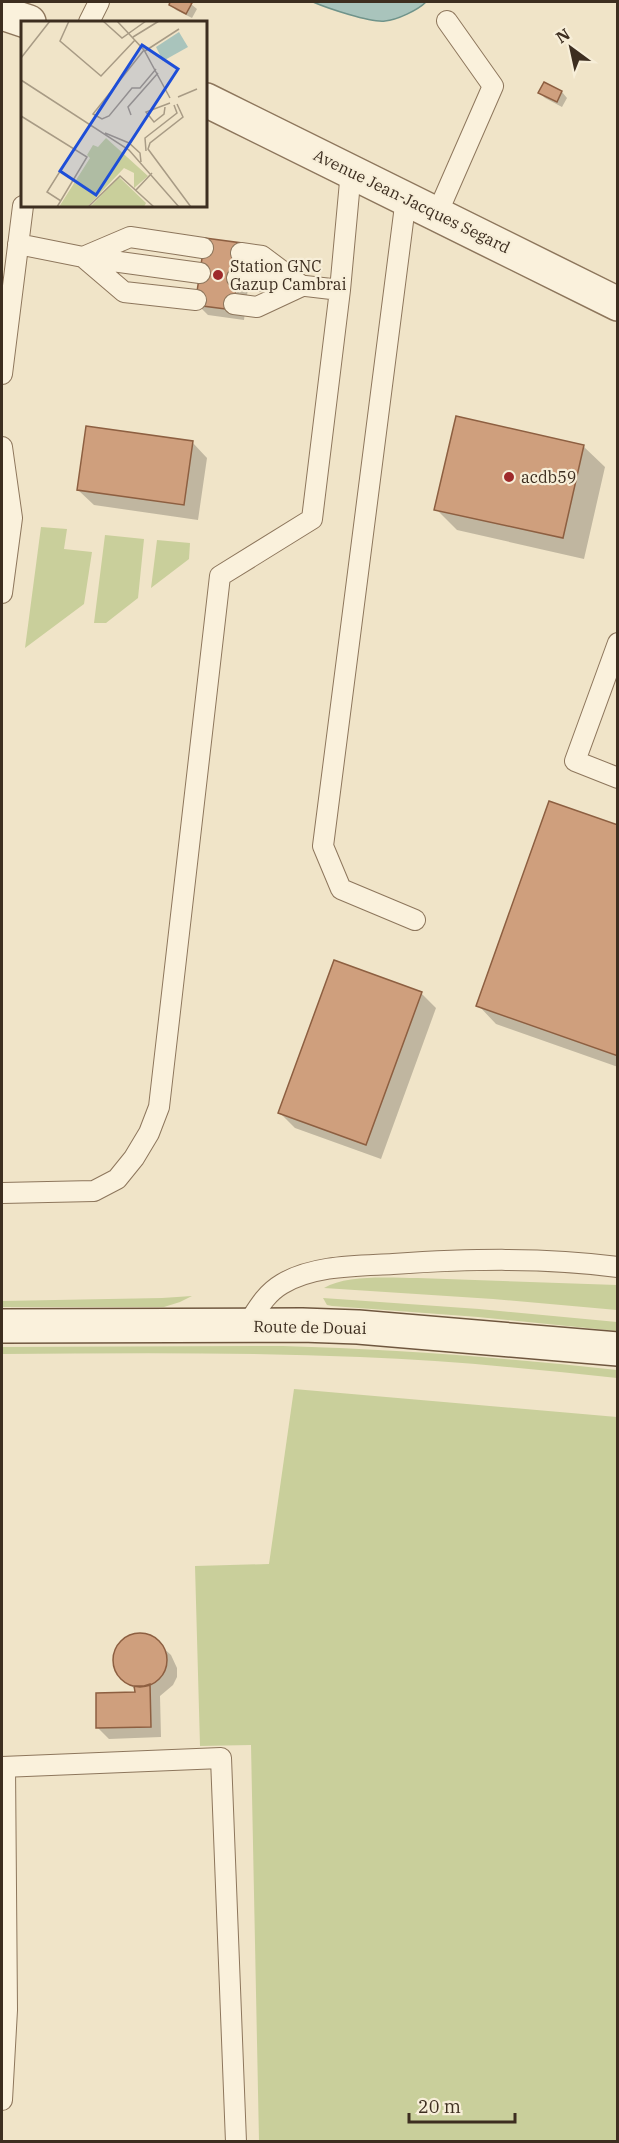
<svg xmlns="http://www.w3.org/2000/svg" width="619" height="2143" viewBox="0 0 619 2143" font-family="'IBM Plex Serif',serif">
<style>
.green{fill:#c9cf9b}
.water{fill:#a9c4bc;stroke:#6f938a;stroke-width:1.5}
.shadow{fill:#0003}
.building{fill:#cf9f7d;stroke:#8d5f41;stroke-width:1.5}
.lines{fill:none;stroke-linecap:round;stroke-linejoin:round}
.service-casing{stroke:#8d765c;stroke-width:22}
.minor-casing{stroke:#8d765c;stroke-width:36}
.secondary-casing{stroke:#6f573f;stroke-width:36}
.service{stroke:#faf1dc;stroke-width:20}
.minor{stroke:#faf1dc;stroke-width:33}
.secondary{stroke:#faf1dc;stroke-width:33}
.poi-dot{fill:#9e2a2b;stroke:#f7eed8;stroke-width:2}
.labels{text-anchor:middle;stroke-width:4.5;stroke-linejoin:round;paint-order:stroke}
.street-label{font-size:16px;fill:#3d2e20;stroke:#f7eed8}
.poi-label{font-size:16px;fill:#3d2e20;stroke:#f7eed8;text-anchor:start}
.inset-road{fill:none;stroke:#a89b85;stroke-width:1.5}
.view{fill:#1d4ed8;fill-opacity:0.15;stroke:#1d4ed8;stroke-width:3}
.inset-edge{fill:none;stroke:#3d2e20;stroke-width:3}
</style>
<rect width="100%" height="100%" fill="#f0e4c8"/>
<!-- green -->
<path class="green" d="M41 527 67 529 64 549 92 552 84 604 25 648Z
M105 535 144 539 138 598 106 623H94Z
M157 540 190 543 189 559 151 588Z
M418 1278 617 1285V1310L493 1299 324 1288C347 1274 391 1278 418 1278Z
M192 1296 180 1302 164 1307H2V1301L162 1298Z
M323 1298 479 1309 617 1322V1331L478 1317 332 1306 327 1305Z
M283 1346C395 1349 506 1358 617 1370V1378C532 1369 446 1360 360 1357 241 1352 121 1353 2 1354V1347Z
M294 1389 617 1417V2141H259L251 1745 200 1746 195 1566 269 1564Z"/>
<!-- water -->
<path class="water" d="M313 2H426C418 10 397 20 385 21 371 23 327 8 313 2Z"/>
<!-- shadow -->
<path class="shadow" d="M172 2H186L191 4 197 9 192 18 176 10 171 4Z
M545 84 562 92 567 98 562 107 545 98 540 93Z
M206 239 252 255 244 320 208 315 197 304Z
M192 442 207 458 198 520 94 505 78 490Z
M583 446 605 467 584 559 457 530 436 509Z
M618 827V1067L496 1024 478 1005Z
M421 993 436 1008 381 1159 295 1128 280 1113Z
M133 1635H145L159 1644 171 1655 177 1668V1677L173 1685 160 1696 161 1737 109 1739 98 1728 136 1694V1690L120 1676 116 1669 115 1655 121 1642Z"/>
<!-- building -->
<path class="building" d="M170 2H189L192 3 186 14 169 5Z
M544 82 562 91 557 102 538 93Z
M205 238 242 243 233 310 195 305Z
M456 416 584 445 563 538 434 510Z
M86 426 193 441 184 505 77 490Z
M549 801 618 825V1056L476 1006Z
M334 960 422 992 366 1145 278 1113Z
M113 1660a27 27 0 1 1 54 0a27 27 0 1 1-54 0Z
M150 1684 151 1727 96 1728V1693L135 1692 134 1686H144Z"/>
<g class="lines">
<!-- service casing -->
<g class="service-casing">
<path id="service" d="M89 22 99 2
M406 198 323 846 341 889 415 920
M437 214 493 86 447 21
M18 244 83 257 200 273
M237 278 340 290
M196 300 124 292 83 257 130 237 203 248
M234 304 257 307 302 286 262 256 241 253
M2 374 23 206
M2 447 12 518 2 593
M618 643 575 761 618 778
M2 1193 94 1191 117 1179 134 1158 149 1133 159 1107 220 576 312 519 340 290 351 171
M247 1325C257 1310 265 1294 282 1284 314 1265 357 1266 393 1264 468 1259 543 1257 618 1267
M2 1767 221 1758 236 2142
M2 2100 7 2010 5 1767"/>
</g>
<!-- minor casing -->
<g class="minor-casing">
<path id="minor" d="M2 13 29 22
M206 100 618 304"/>
</g>
<!-- secondary casing -->
<g class="secondary-casing">
<path id="secondary" d="M2 1326 302 1325 358 1327 618 1349"/>
</g>
<!-- service -->
<use href="#service" class="service"/>
<!-- minor -->
<use href="#minor" class="minor"/>
<!-- secondary -->
<use href="#secondary" class="secondary"/>
</g>
<!-- markers -->
<g class="poi-dot">
<circle cx="218" cy="275" r="6"/>
<circle cx="509" cy="477" r="6"/>
</g>
<g class="labels">
<!-- street labels -->
<g class="street-label">
<text transform="translate(412 201) rotate(26)" y="6">Avenue Jean-Jacques Segard</text>
<text transform="translate(310 1327) rotate(1)" y="6">Route de Douai</text>
</g>
<!-- poi labels -->
<g class="poi-label">
<text x="230" y="272">Station GNC<tspan x="230" dy="18">Gazup Cambrai</tspan></text>
<text x="521" y="483">acdb59</text>
</g>
</g>
<!-- overview -->
<g transform="translate(21 21)">
<rect width="186" height="186" fill="#f0e4c8"/>
<path d="M85 117 127 155 113 167V152L103 147 66 186H38L69 137 66 134 72 124 77 126ZM98 156 125 182 123 186H69Z" fill="#c9cf9b"/>
<path d="M158 11 167 26 142 40 135 26Z" fill="#a9c4bc"/>
<path class="inset-road" d="M48 0 39 20 80 55 114 19M82 0 101 17 125 0M96 0 123 29 149 77M112 16 138 0M123 29 72 93 81 98 88 95 111 67H119L135 48M124 30 158 8M0 37 29 0M0 59 108 129 158 186M157 76 176 68M156 83 162 96 129 122 127 128 170 186M144 86 143 93 133 101 125 91 149 82M110 94 107 86 137 52M0 95 66 136 36 186M84 112 108 122 119 132 120 141M125 130 124 117 156 92 153 84M115 169 131 152M40 180 26 171 53 128M67 186 99 155 133 186"/>
<path class="view" d="M121 24 157 48 75 174 39 150Z"/>
<rect width="186" height="186" class="inset-edge"/>
</g>
<!-- border -->
<rect width="619" height="2143" fill="none" stroke="#3d2e20" stroke-width="6"/>
<!-- north arrow -->
<g transform="translate(571 48) rotate(327)" stroke="#f7eed8" stroke-width="4.5" paint-order="stroke">
<path d="M0-4.5L10 22L0 15L-10 22Z" fill="#3d2e20"/>
<text y="-9" font-size="16" font-weight="bold" text-anchor="middle" fill="#3d2e20">N</text>
</g>
<!-- scale -->
<path d="M409 2113v9h106v-9" fill="none" stroke="#3d2e20" stroke-width="3"/>
<text x="418" y="2113" font-size="18" fill="#3d2e20" stroke="#f7eed8" stroke-width="4.5" paint-order="stroke">20 m</text>
</svg>
